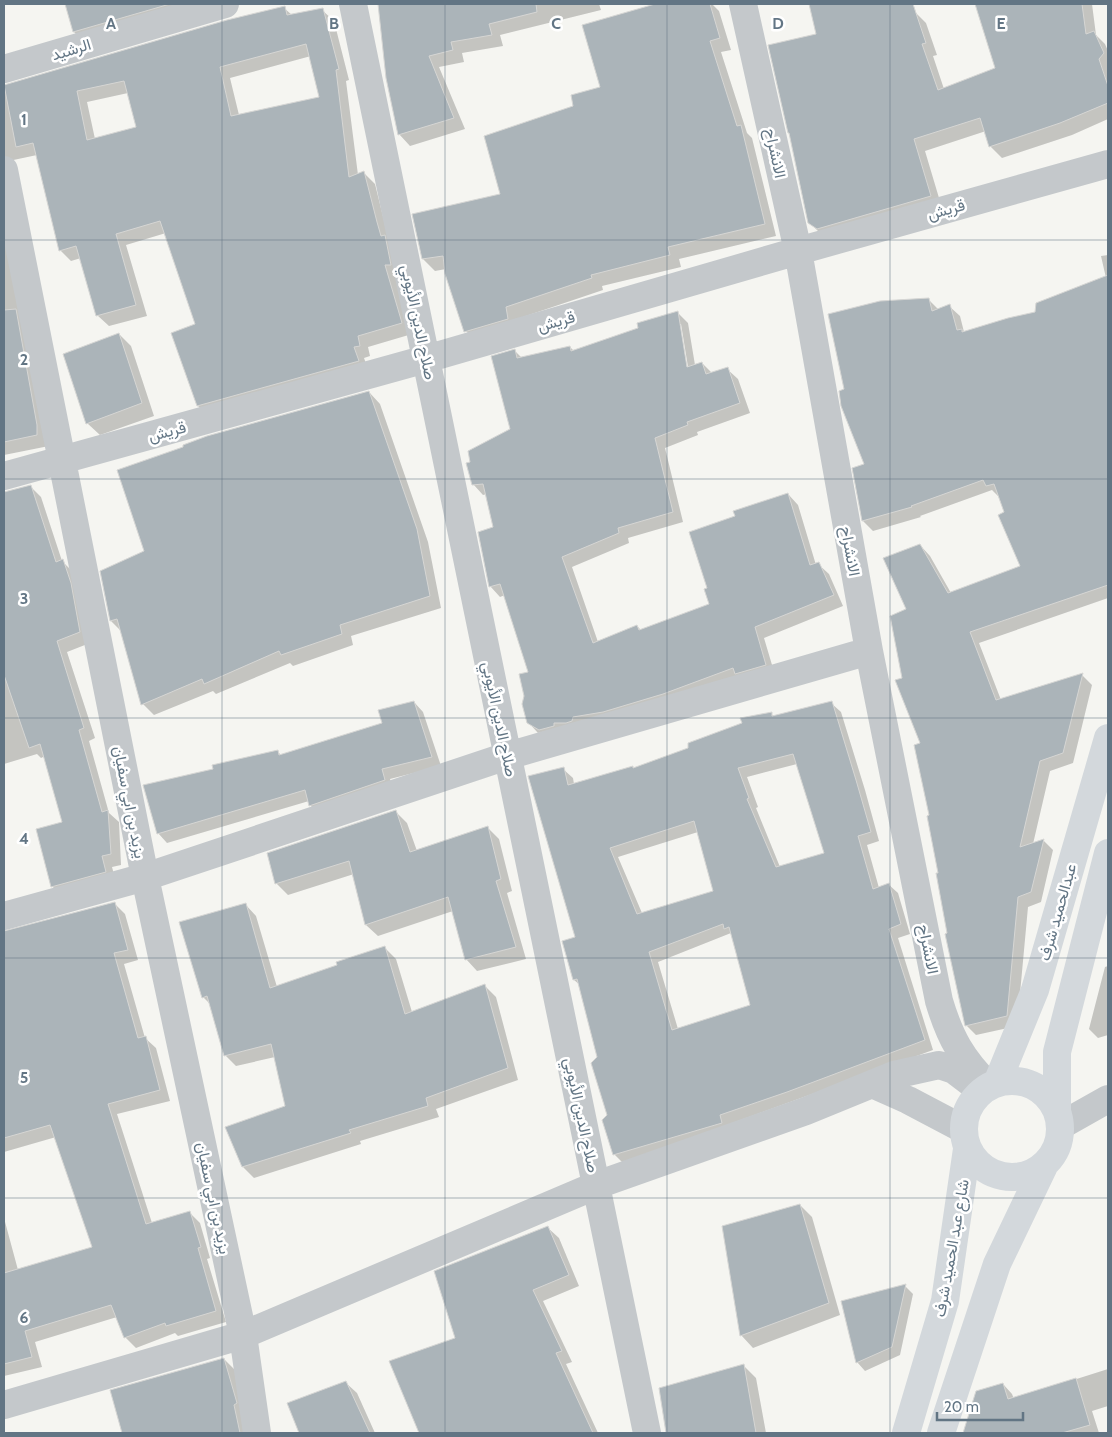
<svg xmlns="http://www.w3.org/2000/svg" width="1112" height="1437" viewBox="0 0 1112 1437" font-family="Cabin,Vazirmatn,sans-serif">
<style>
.shadow{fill:#0003;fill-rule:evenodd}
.building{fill:#abb4b9;stroke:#d6d6d4;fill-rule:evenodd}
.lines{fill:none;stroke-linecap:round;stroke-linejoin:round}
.minor{stroke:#c4c8cb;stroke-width:28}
.major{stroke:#d3d8dc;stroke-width:28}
.grid{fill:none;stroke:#627584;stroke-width:1;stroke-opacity:0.55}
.labels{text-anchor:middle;stroke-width:5;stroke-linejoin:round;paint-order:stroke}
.street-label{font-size:16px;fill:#627584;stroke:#fff}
.grid-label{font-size:16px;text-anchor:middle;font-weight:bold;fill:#627584;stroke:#fff;stroke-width:5;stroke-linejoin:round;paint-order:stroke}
</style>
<rect width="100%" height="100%" fill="#f5f5f1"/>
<!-- shadow -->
<path class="shadow" d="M66 4H207L85 43 74 32Z
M379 4H599L601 10 500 35 503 46 462 53 464 62 439 67 465 129 410 146 399 134 387 77Z
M657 4H712L719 11 731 50 721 52 747 133 752 138 776 236 679 259 681 267 602 286 603 290 517 319 478 343 466 331 446 269 435 271 423 259 502 195 574 107 601 88Z
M811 4H912L914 11 926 23 937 55 933 56 944 89 996 69 977 4H1092L1096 35 1105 44 1108 51V119L1072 135 1002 158 990 146 986 131 925 151 942 208 821 234 809 222 818 35Z
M284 8 292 15 322 10 334 21 349 80 346 81 358 175 364 173 375 184 412 334 368 347 370 356 364 358 369 372 209 417 198 406 197 325 166 233 126 245 147 316 109 326 97 315 81 258 71 261 60 250 37 155 4 162V92ZM311 56 321 98 239 115 230 78ZM128 93 137 128 95 139 87 102Z
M4 213 49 446 4 455Z
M1108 255V480L1083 482 1102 530 1108 537V598L979 643 1001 700 1082 675 1092 685 1073 763 1050 771 1033 844 1043 840 1053 850 1041 902 1028 907 1017 1026 976 1035 966 1025 948 934 930 816 921 744 903 678 908 610 920 545 930 556 951 593 1022 566 1000 495 998 496 992 490 920 516 921 517 873 531 863 521 865 465 845 389 928 299 939 310 949 306 960 316 964 332 1036 313 1106 278 1101 256Z
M678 313 688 323 695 365 702 363 712 373 727 369 738 379 750 413 697 432 698 435 665 448 683 522 628 538 629 543 572 567 598 642 637 626 641 630 711 605 709 589 736 517 788 494 798 505 816 565 818 564 829 574 843 606 764 638 775 675 538 733 528 722 529 673 505 595 500 597 490 586 495 528 487 494 483 495 473 484 511 430 515 351 522 358 570 347 574 351 640 329ZM679 324H681L689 373H686Z
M119 334 131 346 154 416 100 435 87 423Z
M369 392 380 404 428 542 441 608 351 636 353 645 293 666 290 663 216 694 213 691 154 715 143 704 122 632 111 621 101 571 146 552Z
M30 486 41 497 62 561 73 572 90 643 67 652 95 738 89 741 109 813 119 822 121 865 112 867 116 882 62 897 52 886 64 823 45 756 41 758 37 754 4 764V493Z
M414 702 423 712 441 766 390 779 394 790 320 815 310 805 309 801 167 843 158 833 215 770 278 752 282 756 384 724Z
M831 703 841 712 865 790 879 841 867 845 879 888 888 884 898 893 910 934 898 938 933 1050 623 1163 614 1154 609 1115 598 1058 580 985 574 980 577 938 563 769 573 778 574 784 632 767 634 769 689 749 771 714 774 716ZM797 764 826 853 780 867 756 808 758 807 747 777ZM698 832 714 892 642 913 618 857ZM731 933 733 936 751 1006 678 1029 658 962Z
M395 811 407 823 417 851 487 827 499 839 512 891 507 893 526 959 477 971 466 959 453 911 378 936 366 925 354 874 288 895 276 883Z
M114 903 125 914 138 960 124 964 145 1038 156 1048 170 1101 117 1114 152 1223 190 1213 200 1223 210 1258 207 1259 226 1322 178 1336 175 1333 136 1348 125 1337 117 1317 35 1342 42 1367 4 1376V1218L18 1270 94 1247 56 1137 4 1152V932Z
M245 904 256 916 277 987 339 966 385 948 396 959 412 1012 485 986 496 997 518 1080 436 1109 439 1117 360 1141 361 1144 254 1178 243 1167 287 1107 275 1057 236 1066 225 1055 211 1005 203 997Z
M1108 966V1035L1098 1038 1089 1029 1105 967Z
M800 1205 812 1217 840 1315 753 1348 741 1335Z
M548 1228 559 1238 579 1286 543 1301 572 1362 566 1364 598 1433H420L390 1362 456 1339Z
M905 1286 913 1294 900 1355 865 1371 857 1362Z
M224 1359 235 1370 248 1433H124L112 1391Z
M744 1366 756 1378 766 1433H667L660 1389Z
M1108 1369V1406L1092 1411 1099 1433H965L977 1392 1003 1384 1012 1394 1014 1399Z
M346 1383 357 1393 375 1433H300L288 1404Z"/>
<!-- building -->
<path class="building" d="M65 4H170L73 32Z
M378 4H536L537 12 489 24 492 35 451 42 453 50 429 56 454 118 398 135 386 78Z
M655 4H710L720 38 710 41 737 126 741 125 765 224 668 247 670 255 591 275 592 278 506 307 508 319 464 332 445 274 443 256 422 259 412 214 500 194 484 136 573 106 571 95 600 87 582 25Z
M809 4H913L926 43 922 44 938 90 995 68 975 4H1082L1086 34 1094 31 1104 53 1099 59 1108 86V103L1060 123 989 147 980 118 914 139 931 196 817 229 808 223 789 133H788L768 45 816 34Z
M285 6 287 15 323 8 339 69 336 70 349 177 364 171 377 222 381 236 385 235 391 265H385L402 323 358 336 360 346 354 347 359 361 197 406 171 333 195 324 160 221 116 234 136 305 96 316 76 246 59 251 33 143 16 147 4 85 227 20ZM306 44 319 97 231 116 220 67ZM124 81 136 127 87 140 77 91Z
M1108 275V585L970 632 996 700 1083 673 1063 753 1040 761 1020 847 1044 839 1031 892 1018 897 1007 1016 965 1026 945 934 947 933 936 873H938L927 816 929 815 914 745 920 743 895 680 902 678 890 616 906 609 883 558 920 544 948 593 1020 566 998 515 1004 512 994 484 986 486 983 480 911 506 912 507 862 521 852 468 864 464 841 406 839 391 844 389 828 314 880 301 929 298 932 311 950 304 957 330 962 329V332L1008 318 1035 312 1036 303Z
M16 309 37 425V435L4 442V310Z
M678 311 687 367 702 362 706 374 728 367 740 403 687 422 688 425 655 438 673 512 618 528 619 533 562 557 593 643 637 625 639 630 709 604 704 589 707 588 689 532 735 516 733 511 788 493 810 565 819 562 834 595 755 627 766 665 735 674 733 668 663 694 603 712 573 717 572 721 566 723H554V726L539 730 527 723 522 704 524 696 519 674 528 672 500 584 489 587 478 532 493 527 483 484 472 485 466 463 470 462 468 451 510 429 491 356 515 349 517 358 570 346 571 351 638 328 637 323Z
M119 333 142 403 86 424 63 354Z
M369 391 417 529 430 596 340 625 342 634 281 655 279 651 204 684 202 679 141 705 117 619 110 621 100 571 144 551 117 470 183 447V445L207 436Z
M31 485 56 562 63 559 71 583 80 632 57 641 84 728 79 730 102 812 108 810 111 854 102 856 106 872 51 887 36 829 62 822 40 744 29 748 4 675V492Z
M414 701 432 757 382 769 385 780 309 806 305 790 157 834 143 785 213 769 212 765 278 750 279 755 382 723 378 710Z
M832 701 856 780 871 832 858 836 873 889 889 883 901 924 889 929 925 1040 787 1092 720 1115 722 1123 613 1155 602 1120 607 1115 591 1063 597 1057 577 979 573 980 562 941 575 937 528 776 564 767 568 785 633 766V768L688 748V743L742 723 740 718 772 712V716ZM793 754 824 853 776 867 747 799 749 798 738 768ZM694 821 713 891 637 914 610 848ZM723 924 724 929 729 927 750 1005 672 1030 649 952Z
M396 810 410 852 488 826 501 879 496 881 516 947 465 960 448 897 365 925 349 861 275 884 267 853Z
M115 902 128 950 114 953 138 1038 146 1036 160 1090 108 1104 146 1224 190 1211 201 1247 198 1248 216 1311 166 1326 165 1323 124 1338 111 1305 25 1331 32 1357 4 1364V1273L92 1247 50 1125 4 1138V931Z
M246 903 270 988 337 965 336 962 385 946 405 1014 485 984 508 1068 426 1098 428 1106 349 1130 351 1133 242 1167 225 1127 285 1106 271 1044 224 1056 207 996 202 998 179 922Z
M800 1204 829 1303 740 1336 722 1226Z
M548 1226 569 1275 533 1290 562 1351 556 1353 593 1433H419L389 1361 455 1338 434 1271Z
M906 1284 892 1347 856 1363 841 1301Z
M224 1358 237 1403 234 1405 240 1433H122L110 1390Z
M744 1364 756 1433H666L659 1388Z
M1076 1378 1090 1425 1062 1433H963L976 1391 1003 1383 1008 1399Z
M346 1381 370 1433H299L287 1403Z"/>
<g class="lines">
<!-- minor -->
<path class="minor" d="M353 4 647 1433
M743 4 798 251 869 651 939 1001C950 1038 962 1059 989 1086
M4 69 225 4
M4 170 145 877 243 1335 257 1433
M4 476 426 359 798 251 1108 164
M4 916 145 877 507 756 869 651
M872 1084 908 1100 963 1129
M1060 1126 1108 1099
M4 1405 243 1335 597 1185 806 1111 894 1075 939 1065 954 1070 979 1089"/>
<!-- major -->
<path class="major" d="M964 1129a48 48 0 1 1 96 0a48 48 0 1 1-96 0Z
M997 1083 1035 990 1108 738
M1057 1110V1052L1108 853
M906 1433 945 1301 967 1149
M941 1433 997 1264 1044 1166"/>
</g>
<!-- grid -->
<path class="grid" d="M222 4V1433M445 4V1433M667 4V1433M890 4V1433M4 240H1108M4 479H1108M4 718H1108M4 958H1108M4 1198H1108"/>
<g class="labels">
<!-- street labels -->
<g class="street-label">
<text transform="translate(71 49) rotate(-17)" y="6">الرشيد</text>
<text transform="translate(776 153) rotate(78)" y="6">الانشراح</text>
<text transform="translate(946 209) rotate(-16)" y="6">قريش</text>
<text transform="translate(556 321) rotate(-16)" y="6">قريش</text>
<text transform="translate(419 322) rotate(78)" y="6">صلاح الدين الأيوبي</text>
<text transform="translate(167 431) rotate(-15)" y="6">قريش</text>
<text transform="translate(851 551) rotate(80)" y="6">الانشراح</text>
<text transform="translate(500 719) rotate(78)" y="6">صلاح الدين الأيوبي</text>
<text transform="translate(130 802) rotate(79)" y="6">يزيد بن ابي سفيان</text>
<text transform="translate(1057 912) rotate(-74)" y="6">عبدالحميد شرف</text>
<text transform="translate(929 949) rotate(79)" y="6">الانشراح</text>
<text transform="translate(582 1115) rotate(78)" y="6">صلاح الدين الأيوبي</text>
<text transform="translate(214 1198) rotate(78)" y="6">يزيد بن ابي سفيان</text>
<text transform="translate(951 1248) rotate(-80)" y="6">شارع عبد الحميد شرف</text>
</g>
</g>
<g class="grid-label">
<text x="111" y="29">A</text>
<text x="334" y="29">B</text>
<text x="556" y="29">C</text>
<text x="778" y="29">D</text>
<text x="1001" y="29">E</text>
<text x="24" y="125">1</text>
<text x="24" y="365">2</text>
<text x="24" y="604">3</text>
<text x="24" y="844">4</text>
<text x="24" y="1083">5</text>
<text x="24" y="1323">6</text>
</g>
<!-- border -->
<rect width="1112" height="1437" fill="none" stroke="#627584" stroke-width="10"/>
<!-- scale -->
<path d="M937 1412v8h86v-8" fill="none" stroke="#627584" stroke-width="2.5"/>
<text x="944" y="1412" font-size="15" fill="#627584" stroke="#ffffff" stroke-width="4" paint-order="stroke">20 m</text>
</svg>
